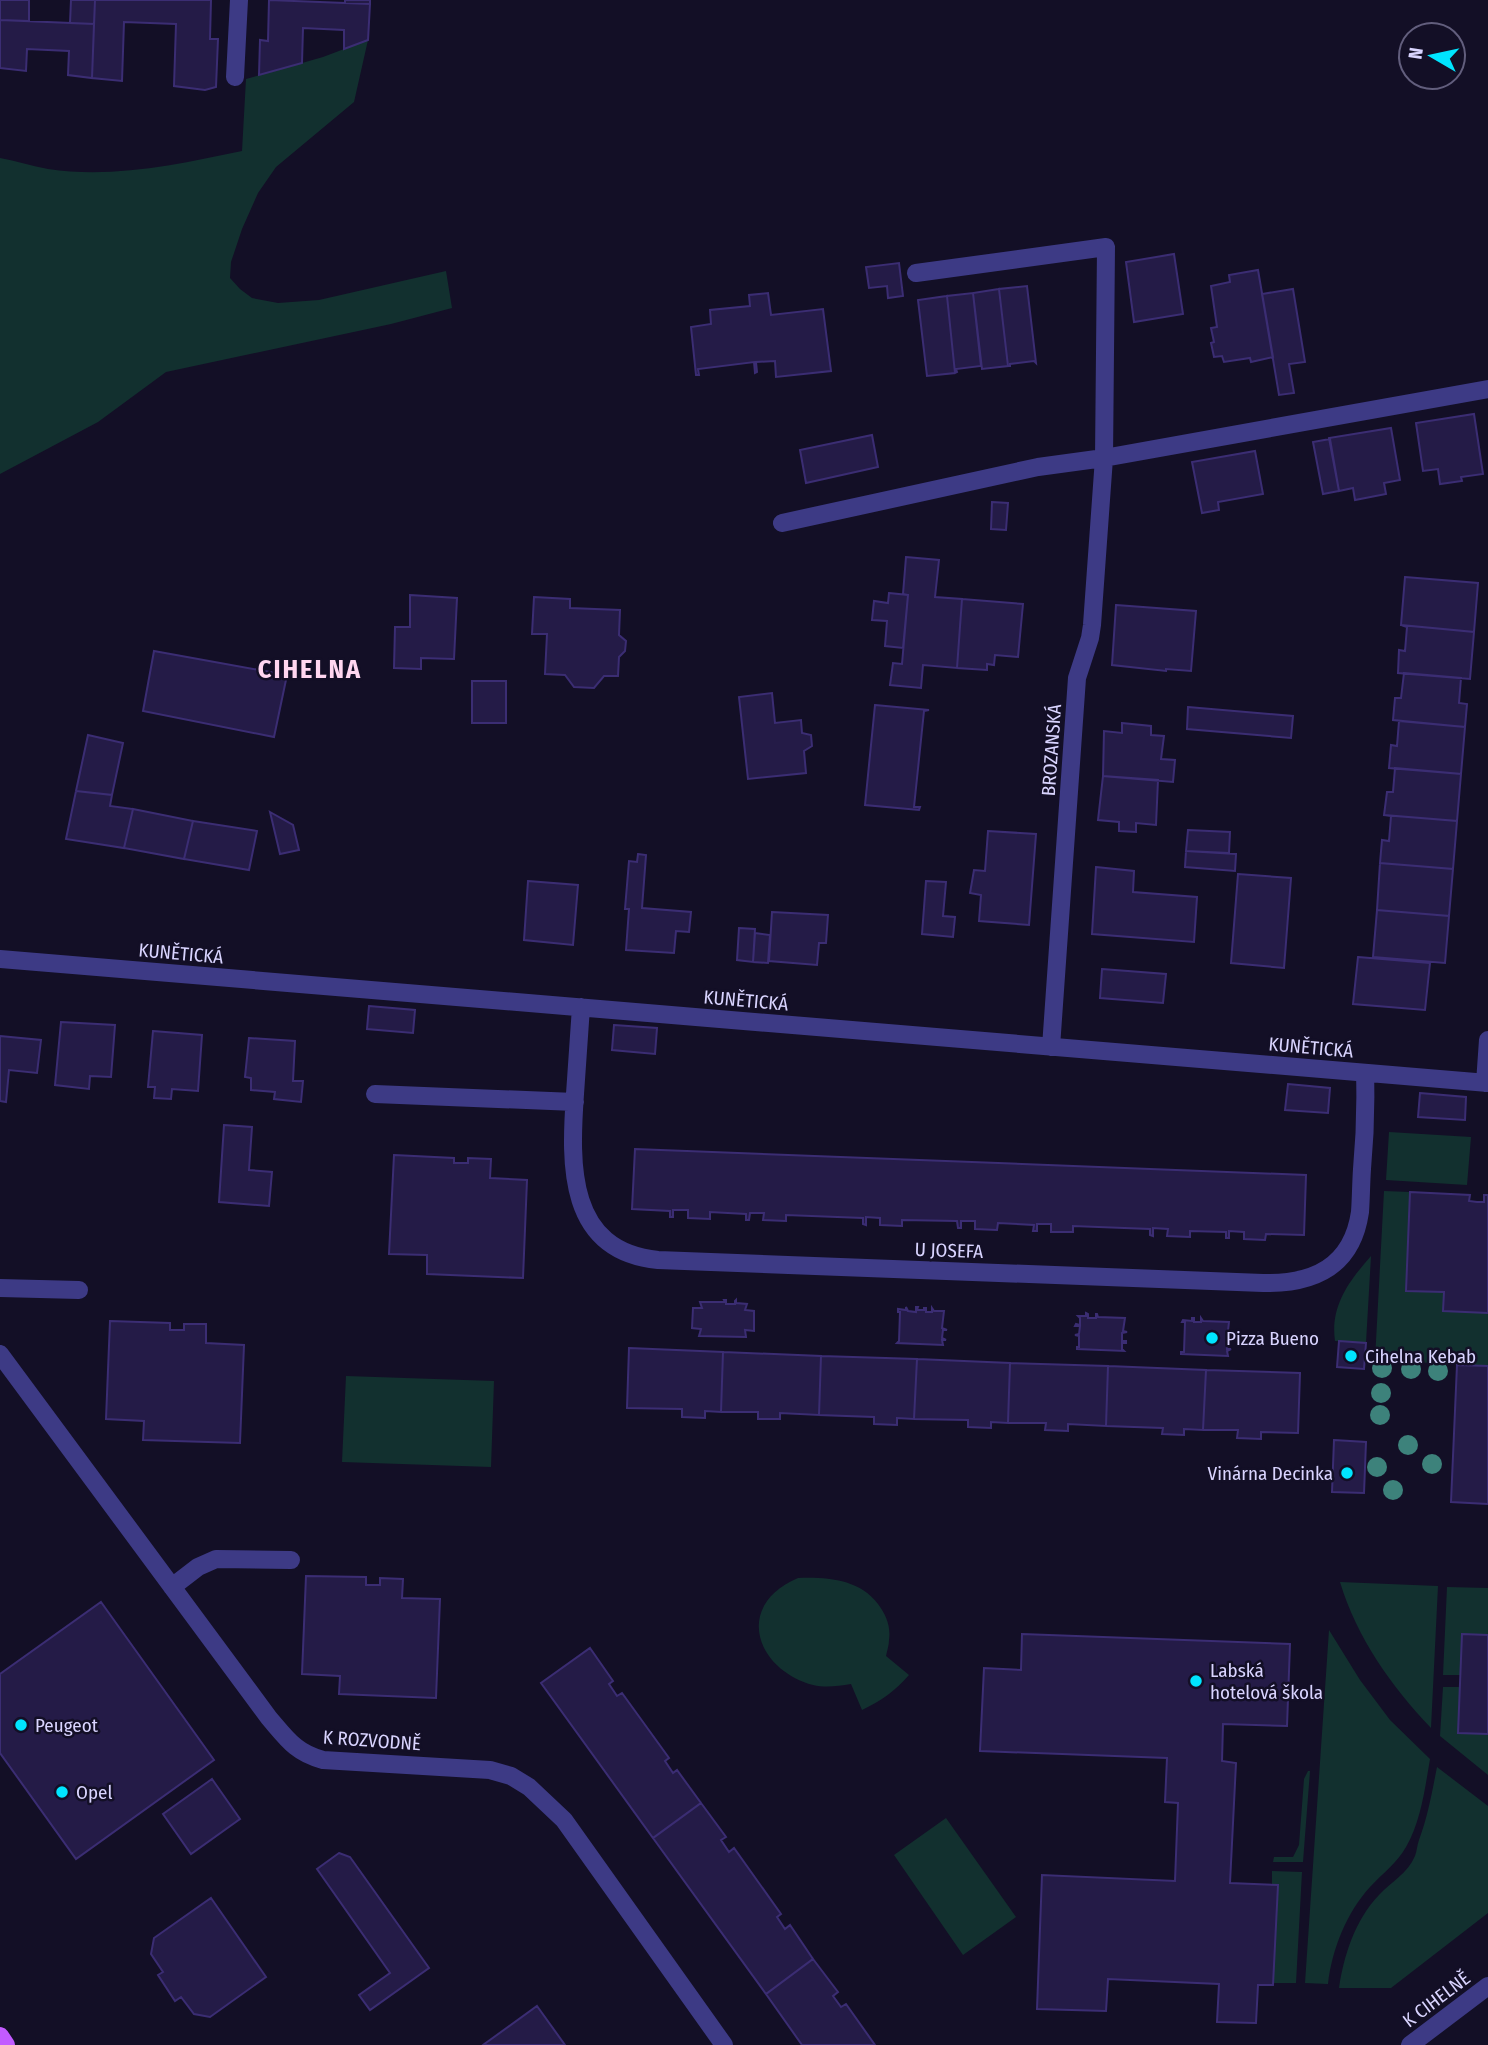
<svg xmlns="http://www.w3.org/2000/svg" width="1488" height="2045" viewBox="0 0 1488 2045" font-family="'Fira Sans Condensed',sans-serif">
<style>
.green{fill:#12302f}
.building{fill:#241b47;stroke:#3b2d73;stroke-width:2}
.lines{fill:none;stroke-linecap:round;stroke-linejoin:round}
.minor{stroke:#3d3a85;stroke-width:18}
.major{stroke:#c25bff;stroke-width:18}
.tree{fill:#3d827b}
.poi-dot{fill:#00e5ff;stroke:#130f26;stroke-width:2.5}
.labels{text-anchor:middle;stroke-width:5;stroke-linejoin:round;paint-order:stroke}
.street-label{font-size:19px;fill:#d9d4ff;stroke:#130f26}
.poi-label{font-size:19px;fill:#d9d4ff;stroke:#130f26;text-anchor:start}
.district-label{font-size:26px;font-weight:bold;letter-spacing:2px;fill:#ffd6f0;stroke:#130f26}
</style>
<rect width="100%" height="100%" fill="#130f26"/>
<!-- green -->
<path class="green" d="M368 40 354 102 276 167 258 193 242 229 231 262 230 278 240 289 252 298 278 303 319 300 446 271 452 308 391 324 166 372 98 422 0 474V158C16 161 32 166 48 169 113 179 179 164 242 151L246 79 323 57Z
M1389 1132 1471 1137 1467 1185 1386 1180Z
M1384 1191 1410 1192 1406 1290 1444 1292 1443 1310 1488 1313V1366L1375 1360Z
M1371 1256 1366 1343 1335 1341C1330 1306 1349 1281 1371 1256Z
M346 1376 494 1381 491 1467 342 1462Z
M798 1578C827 1577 859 1579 878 1604 886 1615 891 1626 889 1640 889 1645 887 1651 886 1656L909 1675C895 1691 881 1701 862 1710L851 1684C838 1686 826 1688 813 1685 755 1669 734 1605 798 1578Z
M1340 1582 1438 1586 1431 1728C1391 1686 1357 1638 1340 1582Z
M1447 1587 1488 1588V1635L1461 1675H1443Z
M1329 1630 1360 1680 1390 1720 1430 1759C1425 1788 1421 1821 1406 1847 1397 1863 1383 1873 1370 1887 1347 1912 1332 1949 1328 1984L1305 1983Z
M1443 1687H1460L1458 1733 1488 1734V1775L1440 1736Z
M1437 1767 1488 1806V1913L1391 1988H1339C1344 1955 1355 1920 1379 1895 1391 1882 1408 1873 1415 1856 1417 1851 1417 1845 1419 1840 1428 1816 1432 1792 1437 1767Z
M1308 1771H1310L1303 1862H1273L1274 1857H1293L1299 1845 1304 1779Z
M946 1818 1016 1917 963 1955 894 1855Z
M1272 1871 1302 1872 1296 1983H1273L1278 1885 1272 1884Z"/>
<!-- building -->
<path class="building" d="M0 0H29V21L0 20Z
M71 0H95L94 24 70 23Z
M95 0H211L210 39H218L216 87 205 90 174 86 176 24 124 22 122 81 92 78Z
M269 0 370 4 368 40 344 49V30L303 28 302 63 259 75 260 40 268 41Z
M345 0H370V4L345 3Z
M0 20 94 24 92 78 68 75 69 51 27 49 26 71 0 68Z
M1174 254 1183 314 1134 322 1126 262Z
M899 263 903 296 888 298 887 286 869 288 866 267Z
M1258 270 1273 357 1251 362 1250 358 1224 362 1222 356 1214 357 1211 343 1214 342 1211 328 1217 327 1211 286 1230 282 1229 275Z
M1027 286 1036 363 1034 361 1010 364V366H1008L999 289Z
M999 289 1008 366 982 369 973 293Z
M1293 289 1305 362 1289 364 1294 393 1279 395 1262 294Z
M768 293 771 315 823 309 831 371 776 377 775 361 756 362 757 372 755 373 754 362 698 369 699 375H696L691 327 711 324 710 310 750 306 749 295Z
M973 293 981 366 956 369 957 372 955 373 947 296Z
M947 296 955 373 927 376 918 300Z
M1474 414 1483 474 1461 477 1462 481 1440 484 1438 469 1423 471 1416 423Z
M1391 428 1400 480 1384 483 1386 494 1355 500 1353 488 1339 491 1329 438Z
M872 435 878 467 806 483 800 450Z
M1330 439 1339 491 1323 494 1313 442Z
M1255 451 1263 494 1218 502 1219 510 1202 513 1192 462Z
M992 502 1008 503 1006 530 991 529Z
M906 557 939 560 935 597 962 599 957 668 923 665 921 688 890 685 893 663 902 664 908 595 903 594Z
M1405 577 1478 583 1474 632 1401 625Z
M889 593 908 595 903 648 885 646 887 621 872 620 874 601 888 603Z
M410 595 457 598 454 659 421 658V669L394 668 395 627H410Z
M534 597 570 599V608L620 610 619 635 626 641 625 651 619 657 618 676H604L594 688 574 687 565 675 545 674 547 634H532Z
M962 599 1023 604 1018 657 995 655 994 665 987 664V670L957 668Z
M1116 605 1196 611 1191 671 1166 669V671L1112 665Z
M1401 625 1474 632 1470 679 1398 673 1399 650 1405 651 1407 627Z
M154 651 287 675 274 737 143 711Z
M1404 673 1461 678 1459 703 1467 704 1465 727 1393 720 1395 698H1401Z
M472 681H506V723H472Z
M772 693 775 723 801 720 802 733 811 735 812 746 804 751 806 773 748 779 739 697Z
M875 705 929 710 924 711 914 807H920L919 810 865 805Z
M1188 707 1293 716 1291 738 1187 729Z
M1399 721 1465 727 1461 774 1389 768 1391 745 1397 746Z
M1122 723 1151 726V735L1164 736 1161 759 1175 760 1173 782 1103 776 1104 731 1122 733Z
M88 735 123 743 112 795 76 791Z
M1395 768 1461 774 1457 821 1384 815 1387 792H1393Z
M1103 776 1158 780 1156 825 1136 823V832L1119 831V822L1098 820Z
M76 791 112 795 110 806 133 809 124 848 66 839Z
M133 809 193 821 184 859 124 848Z
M270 812 293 825 299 850 280 854Z
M1384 815 1457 821 1453 869 1380 863 1382 840 1389 841 1391 816Z
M193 821 257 831 249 870 184 859Z
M1188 830 1230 832 1229 853 1186 851Z
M988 831 1036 834 1029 925 979 921 981 895 970 893 974 870 985 871Z
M1186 851 1236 854 1235 871 1185 867Z
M638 854 646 855 642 908 691 912 689 932 676 931 674 953 626 950 629 909H625L629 861 637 862Z
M1380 863 1453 869 1449 916 1377 910Z
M1096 867 1134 871 1133 892 1197 897 1194 942 1092 934Z
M1238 874 1291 878 1284 968 1231 963Z
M528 881 578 885 573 945 524 940Z
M926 881 946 882 943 916 955 917 953 937 922 934Z
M1377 910 1449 916 1445 963 1373 957Z
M772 912 828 915 826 943H819L817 965 769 961Z
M739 928 755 929 753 962 737 960Z
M755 933 770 935 768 963 753 962Z
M1358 957 1430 963 1425 1010 1353 1004Z
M1102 969 1166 974 1163 1003 1100 998Z
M369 1006 415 1010 413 1033 367 1029Z
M61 1022 115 1025 111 1077 90 1076 89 1089 55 1085Z
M614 1025 657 1028 655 1054 612 1050Z
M153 1031 202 1035 198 1091 172 1089 171 1099 154 1098 155 1087H148Z
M0 1036 41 1040 37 1073 9 1070 6 1102 0 1101Z
M249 1038 295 1041 293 1081H303L301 1102 274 1099 275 1092 251 1090V1078L245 1077Z
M1288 1084 1330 1088 1328 1113 1285 1110Z
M1420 1093 1466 1097 1465 1120 1418 1117Z
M224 1125 252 1127 249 1170 272 1172 269 1206 219 1202Z
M635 1149 1306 1175 1304 1235 1266 1234 1265 1240 1244 1239V1232L1229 1231V1238H1226V1232L1190 1231V1237L1167 1236 1168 1229 1153 1228V1236L1150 1235V1229L1073 1226V1232H1051V1224H1037V1231H1033L1034 1225 998 1223 997 1230 975 1229V1221H961V1228H958L957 1221 902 1220V1226L880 1225V1218L866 1217V1225L863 1224V1218L786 1215V1221L763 1220 764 1213H750L749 1220H746V1214L710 1212V1219L688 1218V1210H673V1217H670V1211L632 1209Z
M394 1155 454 1158V1163H468V1158L491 1159 490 1178 527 1180 523 1278 427 1274V1255L389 1254Z
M1410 1192 1470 1195 1469 1201 1477 1202H1484V1195H1488V1313L1443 1311 1444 1292 1406 1291Z
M724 1300H726V1304H735V1301L736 1300V1303L747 1304 745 1310 754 1311V1331L745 1330 746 1337 699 1336 701 1329 692 1328 693 1308H702L700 1302H725Z
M906 1307 908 1311 916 1312V1307H918L917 1310H924V1308H926V1312H932V1308L934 1311H944L942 1328 947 1330H943L942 1338 946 1340H942L943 1345 897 1343 899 1341 900 1312H898V1309L906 1310Z
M1086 1313 1088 1314V1318H1096V1314H1097L1098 1317 1125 1318 1123 1331 1127 1332 1122 1333V1341H1126V1343H1122V1349L1124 1351 1077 1349V1347H1079V1336L1075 1335 1079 1334 1080 1326H1075L1076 1324 1080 1325V1318L1078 1316H1086Z
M1192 1318H1194V1322H1201V1318L1203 1321 1229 1322 1227 1339H1231L1227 1341V1349H1231L1227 1351 1228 1356 1181 1354V1352H1184L1185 1322H1182L1183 1320 1192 1321Z
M110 1321 170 1323V1330H184V1324H206V1343L244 1345 240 1443 143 1440 144 1421 106 1419Z
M1339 1341 1366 1343 1364 1369 1337 1367Z
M629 1348 723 1352 721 1412 705 1411V1418L682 1417V1409L627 1408Z
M723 1352 821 1356 819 1415 780 1413V1419H758V1412H721Z
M821 1356 917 1359 914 1419 897 1418V1425L874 1424V1417L819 1415Z
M917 1359 1010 1363 1008 1423 991 1422V1428L968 1427V1420L914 1419Z
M1010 1363 1108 1366 1106 1426 1068 1424V1431L1045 1430 1046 1423H1008Z
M1457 1365 1488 1366V1504L1451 1502Z
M1108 1366 1206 1370 1203 1430 1184 1429V1435L1162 1434 1163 1428 1106 1426Z
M1206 1370 1300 1373 1298 1433 1261 1432V1439L1237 1438 1238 1430H1203Z
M1334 1440 1366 1442 1364 1493 1332 1492Z
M306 1576 366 1577V1585H380V1578L403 1579 402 1598 440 1599 436 1698 339 1694 340 1676 302 1674Z
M101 1602 214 1760 76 1859 0 1753V1674Z
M1022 1634 1290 1644 1287 1726 1223 1724 1222 1761 1236 1763 1230 1883 1278 1885 1273 1985H1258L1256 2023 1217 2022 1219 1984 1108 1979 1106 2011 1037 2009 1042 1875 1175 1881 1178 1803 1165 1802 1167 1758 980 1751 984 1668 1021 1670Z
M1462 1634 1488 1635V1734L1458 1733Z
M590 1648 613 1681 609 1684 617 1696 622 1693 669 1758 665 1761 673 1773 677 1770 701 1803 653 1838 541 1683Z
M212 1779 240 1819 191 1854 163 1814Z
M701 1803 726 1837 721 1840 729 1852 734 1848 781 1914 777 1917 785 1929 790 1925 813 1959 766 1994 653 1838Z
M339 1853 350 1857 429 1968 370 2010 359 1995 390 1973 317 1869Z
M211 1898 266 1977 210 2017 194 2014 181 1997 175 2001 158 1975 163 1972 151 1954 154 1938Z
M813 1959 838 1992 833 1996 841 2007 846 2004 875 2045H802L766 1994Z
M537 2006 565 2045H483Z"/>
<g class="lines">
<!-- minor -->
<path class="minor" d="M235 77 239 0
M916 273 1106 247 1104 458 1092 625 1090 638 1077 678 1051 1047
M782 523 1038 467 1104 458 1488 389
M0 959 1488 1083
M581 1007C579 1036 577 1065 575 1094 570 1165 567 1251 658 1260L1263 1283C1313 1284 1352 1267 1360 1212 1361 1198 1361 1184 1362 1169 1365 1137 1366 1105 1365 1073
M1485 1083 1488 1040
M375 1094 575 1102
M0 1288 79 1290
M0 1354 269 1718C287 1739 296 1753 323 1760L490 1770 511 1776 529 1787 564 1820 724 2045
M172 1587 198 1567 216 1559 291 1560
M1410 2045 1488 1986"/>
<!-- major -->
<path class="major" d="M0 2036 6 2045"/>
</g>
<!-- trees -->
<g class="tree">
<circle cx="1382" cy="1368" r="10"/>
<circle cx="1411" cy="1369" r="10"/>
<circle cx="1438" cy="1371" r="10"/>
<circle cx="1381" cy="1393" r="10"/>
<circle cx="1380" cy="1415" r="10"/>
<circle cx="1408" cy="1445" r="10"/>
<circle cx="1432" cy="1464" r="10"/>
<circle cx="1377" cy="1467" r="10"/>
<circle cx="1393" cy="1490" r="10"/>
</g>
<!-- markers -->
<g class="poi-dot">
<circle cx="1212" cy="1338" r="7"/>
<circle cx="1351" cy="1356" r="7"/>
<circle cx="1347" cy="1473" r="7"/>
<circle cx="1196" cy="1681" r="7"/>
<circle cx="21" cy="1725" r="7"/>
<circle cx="62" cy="1792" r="7"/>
</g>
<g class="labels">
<!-- street labels -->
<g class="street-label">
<text transform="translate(1051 750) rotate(-86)" y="7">BROZANSKÁ</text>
<text transform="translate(181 953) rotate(5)" y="7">KUNĚTICKÁ</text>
<text transform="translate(746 1000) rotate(5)" y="7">KUNĚTICKÁ</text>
<text transform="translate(1311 1047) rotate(5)" y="7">KUNĚTICKÁ</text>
<text transform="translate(949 1250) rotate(2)" y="7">U JOSEFA</text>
<text transform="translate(372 1740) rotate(4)" y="7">K ROZVODNĚ</text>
<text transform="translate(1436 1999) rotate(-37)" y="7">K CIHELNĚ</text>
</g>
<!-- poi labels -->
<g class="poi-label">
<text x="1226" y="1345">Pizza Bueno</text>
<text x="1365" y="1363">Cihelna Kebab</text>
<text x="1333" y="1480" text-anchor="end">Vinárna Decinka</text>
<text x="1210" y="1677">Labská<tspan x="1210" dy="22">hotelová škola</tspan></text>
<text x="35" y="1732">Peugeot</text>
<text x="76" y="1799">Opel</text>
</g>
<!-- district labels -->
<g class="district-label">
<text x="310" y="678">CIHELNA</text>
</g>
</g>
<!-- north arrow -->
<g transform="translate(1432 56) rotate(279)"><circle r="33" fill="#130f26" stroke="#625e7d" stroke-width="2"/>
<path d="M0-5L12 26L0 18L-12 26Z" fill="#00e5ff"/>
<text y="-10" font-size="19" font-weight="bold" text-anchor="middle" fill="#d9d4ff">N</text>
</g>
</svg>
